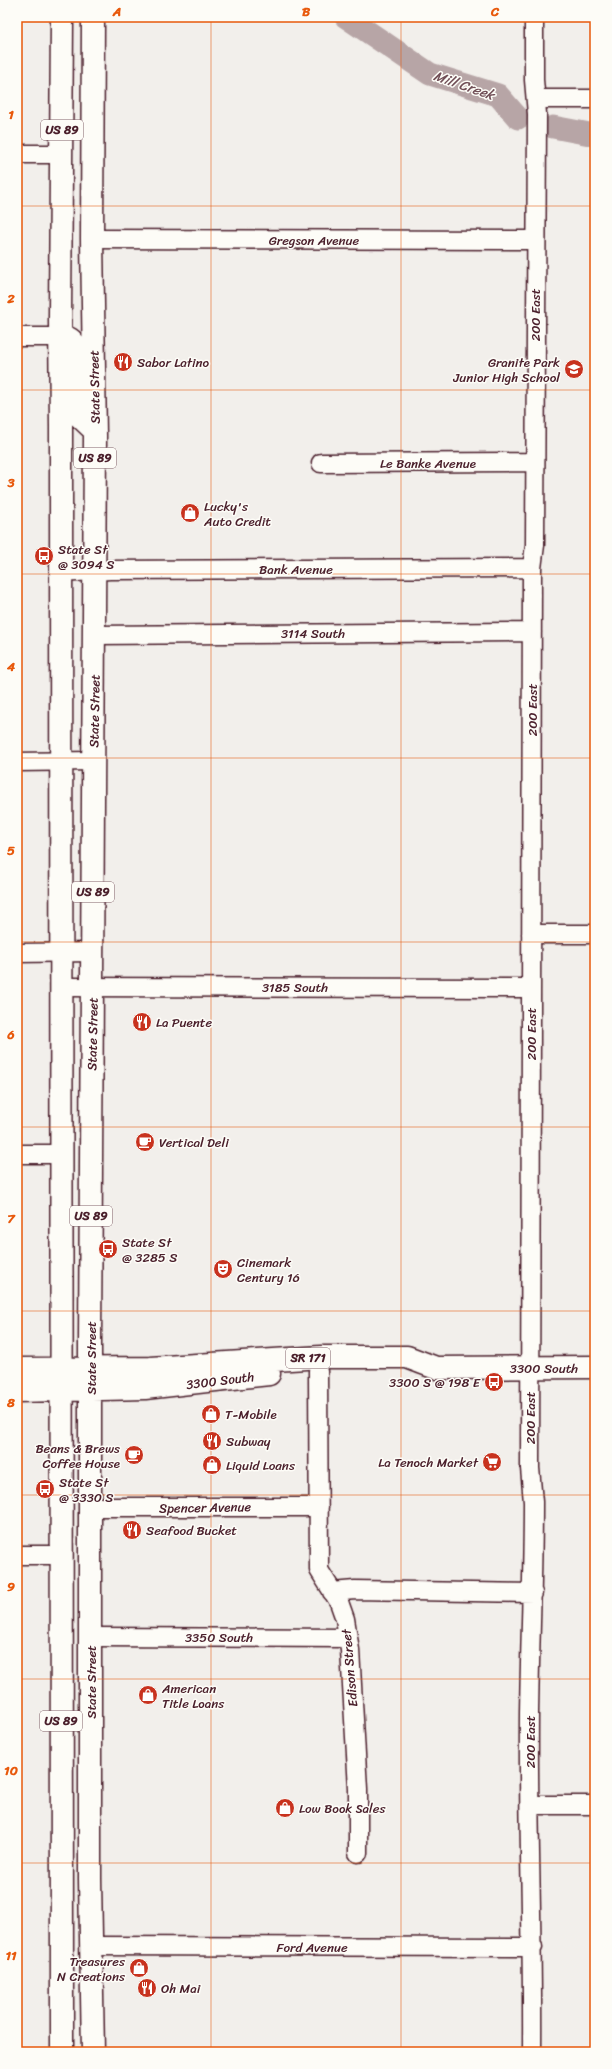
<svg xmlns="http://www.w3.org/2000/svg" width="612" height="2069" viewBox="0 0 612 2069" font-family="Sriracha,sans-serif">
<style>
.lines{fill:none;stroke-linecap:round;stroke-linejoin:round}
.river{stroke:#b7a5a6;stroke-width:23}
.minor-casing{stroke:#4a1f2b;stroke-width:21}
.major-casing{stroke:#4a1f2b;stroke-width:25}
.minor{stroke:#fdfcf7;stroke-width:18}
.major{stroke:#fdfcf7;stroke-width:22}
.grid{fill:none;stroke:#e8590c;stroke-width:1;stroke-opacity:0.55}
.labels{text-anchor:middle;stroke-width:3;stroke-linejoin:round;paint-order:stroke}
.shield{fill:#fdfcf7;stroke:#806168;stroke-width:1}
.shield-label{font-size:12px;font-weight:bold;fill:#4a1f2b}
.street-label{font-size:13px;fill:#4a1f2b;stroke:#fdfcf7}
.poi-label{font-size:13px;fill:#4a1f2b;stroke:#fdfcf7;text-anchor:start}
.water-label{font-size:14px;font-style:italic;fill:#704e56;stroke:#fdfcf7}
.neatline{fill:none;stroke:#e8590c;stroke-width:1.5}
.grid-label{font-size:13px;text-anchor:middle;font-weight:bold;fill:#e8590c}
</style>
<rect width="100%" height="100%" fill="#f2efeb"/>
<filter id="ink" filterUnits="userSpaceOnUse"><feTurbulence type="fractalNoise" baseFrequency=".025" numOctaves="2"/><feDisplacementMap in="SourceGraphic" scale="8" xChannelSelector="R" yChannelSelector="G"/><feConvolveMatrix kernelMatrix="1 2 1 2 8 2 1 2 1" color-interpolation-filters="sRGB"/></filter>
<g filter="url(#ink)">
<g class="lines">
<!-- river -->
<path class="river" d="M346 17 430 74 498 95 518 118
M553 127 595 135"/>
<!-- minor casing -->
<g class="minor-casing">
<path id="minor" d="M536 99H595
M17 154H62
M92 239 536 240
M17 337H60
M321 463 535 462
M61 573 110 570 532 568
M94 635 532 632
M17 762 93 761
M531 934H595
M17 953 93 952
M60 987 531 988
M17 1154H61
M318 1371 319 1570 339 1602 345 1619 350 1650 358 1789V1853
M91 1507H319
M17 1555H61
M332 1592 355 1590 533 1593
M91 1637 348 1638
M530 1805H595
M91 1946 533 1947
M532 2052C533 1939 528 1826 529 1714 530 1643 533 1573 533 1502L530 1468 532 568 535 545 537 114 534 80V17"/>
</g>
<!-- major casing -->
<g class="major-casing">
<path id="major" d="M93 17 92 239 95 436 90 1345V1879L93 2052
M60 337C69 337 72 339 76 347L77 414 95 431
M17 1369 150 1368 321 1357H407L436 1368 595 1367
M17 1391 145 1388 269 1374
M62 2052 61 427 60 318 62 17"/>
</g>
<!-- minor -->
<use href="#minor" class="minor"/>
<!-- major -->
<use href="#major" class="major"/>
</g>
</g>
<!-- grid -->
<path class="grid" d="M211 17V2052M401 17V2052M17 206H595M17 390H595M17 574H595M17 758H595M17 942H595M17 1127H595M17 1311H595M17 1495H595M17 1679H595M17 1863H595"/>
<!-- icons -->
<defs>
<g id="restaurant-disc" transform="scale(1)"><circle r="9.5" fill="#c8321e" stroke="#fdfcf7"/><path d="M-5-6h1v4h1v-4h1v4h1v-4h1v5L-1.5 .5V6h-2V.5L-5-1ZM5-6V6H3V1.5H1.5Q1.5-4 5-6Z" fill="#fff"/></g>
<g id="school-disc" transform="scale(1)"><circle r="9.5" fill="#c8321e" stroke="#fdfcf7"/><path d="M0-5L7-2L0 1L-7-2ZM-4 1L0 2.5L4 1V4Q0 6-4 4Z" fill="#fff"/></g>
<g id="shop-disc" transform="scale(1)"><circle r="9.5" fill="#c8321e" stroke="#fdfcf7"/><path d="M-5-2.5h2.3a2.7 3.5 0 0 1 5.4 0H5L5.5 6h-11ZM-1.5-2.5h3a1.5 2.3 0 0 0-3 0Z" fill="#fff"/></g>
<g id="bus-disc" transform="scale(1)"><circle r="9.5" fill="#c8321e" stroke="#fdfcf7"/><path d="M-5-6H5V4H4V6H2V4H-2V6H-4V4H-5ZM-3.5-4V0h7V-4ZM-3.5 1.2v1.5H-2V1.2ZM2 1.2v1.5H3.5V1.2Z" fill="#fff"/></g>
<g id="cafe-disc" transform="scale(1)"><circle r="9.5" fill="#c8321e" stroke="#fdfcf7"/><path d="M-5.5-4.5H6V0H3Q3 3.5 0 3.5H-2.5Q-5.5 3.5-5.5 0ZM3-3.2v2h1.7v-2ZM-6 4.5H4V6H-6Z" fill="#fff"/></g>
<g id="theatre-disc" transform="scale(1)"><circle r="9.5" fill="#c8321e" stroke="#fdfcf7"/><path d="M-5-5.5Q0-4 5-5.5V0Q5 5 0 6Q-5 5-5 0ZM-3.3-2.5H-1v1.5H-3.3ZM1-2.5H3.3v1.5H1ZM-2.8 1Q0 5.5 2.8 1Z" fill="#fff"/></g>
<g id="supermarket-disc" transform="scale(1)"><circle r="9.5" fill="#c8321e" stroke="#fdfcf7"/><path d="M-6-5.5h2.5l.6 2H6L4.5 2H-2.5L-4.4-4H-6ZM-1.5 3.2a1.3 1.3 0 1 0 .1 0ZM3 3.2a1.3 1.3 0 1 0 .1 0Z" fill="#fff"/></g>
</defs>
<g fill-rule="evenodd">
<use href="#restaurant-disc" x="123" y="362"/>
<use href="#school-disc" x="574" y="369"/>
<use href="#shop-disc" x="190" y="513"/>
<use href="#bus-disc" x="44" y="556"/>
<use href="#restaurant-disc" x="142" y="1022"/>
<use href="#cafe-disc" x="145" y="1142"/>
<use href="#bus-disc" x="108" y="1249"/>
<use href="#theatre-disc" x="223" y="1269"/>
<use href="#bus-disc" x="494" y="1382"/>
<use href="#shop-disc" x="211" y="1414"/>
<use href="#restaurant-disc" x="212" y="1441"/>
<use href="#cafe-disc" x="134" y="1455"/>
<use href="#supermarket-disc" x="492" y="1462"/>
<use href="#shop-disc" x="212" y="1465"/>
<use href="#bus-disc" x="45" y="1489"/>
<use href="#restaurant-disc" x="132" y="1530"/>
<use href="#shop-disc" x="148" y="1695"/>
<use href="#shop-disc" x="285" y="1808"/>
<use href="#shop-disc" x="139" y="1968"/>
<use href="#restaurant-disc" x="147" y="1988"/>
</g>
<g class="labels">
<!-- shield labels -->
<g class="shield">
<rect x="41" y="120" width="42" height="20" rx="3"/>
<rect x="74" y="448" width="42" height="20" rx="3"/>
<rect x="72" y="882" width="42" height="20" rx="3"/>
<rect x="70" y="1206" width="42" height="20" rx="3"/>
<rect x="286" y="1348" width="44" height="20" rx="3"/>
<rect x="40" y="1711" width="42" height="20" rx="3"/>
</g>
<g class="shield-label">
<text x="62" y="134">US 89</text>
<text x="95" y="462">US 89</text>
<text x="93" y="896">US 89</text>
<text x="91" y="1220">US 89</text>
<text x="308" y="1362">SR 171</text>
<text x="61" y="1725">US 89</text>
</g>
<!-- street labels -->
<g class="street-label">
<text x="314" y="245">Gregson Avenue</text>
<text transform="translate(535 315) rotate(-90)" y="5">200 East</text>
<text transform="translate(94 387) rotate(-91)" y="5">State Street</text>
<text x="428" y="468">Le Banke Avenue</text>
<text x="296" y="574">Bank Avenue</text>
<text x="313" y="638">3114 South</text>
<text transform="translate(532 710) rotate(-90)" y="5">200 East</text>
<text transform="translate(94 711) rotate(-89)" y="5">State Street</text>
<text x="295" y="992">3185 South</text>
<text transform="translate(92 1034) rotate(-89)" y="5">State Street</text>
<text transform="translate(531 1034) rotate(-90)" y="5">200 East</text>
<text transform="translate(91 1358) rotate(-90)" y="5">State Street</text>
<text x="544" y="1373">3300 South</text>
<text transform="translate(220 1380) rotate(-7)" y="5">3300 South</text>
<text transform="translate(530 1418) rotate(-90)" y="5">200 East</text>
<text transform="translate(205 1507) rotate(-1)" y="5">Spencer Avenue</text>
<text x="219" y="1642">3350 South</text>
<text transform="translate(349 1668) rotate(-95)" y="5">Edison Street</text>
<text transform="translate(91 1682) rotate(-90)" y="5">State Street</text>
<text transform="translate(530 1742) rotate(-90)" y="5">200 East</text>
<text x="312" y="1952">Ford Avenue</text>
</g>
<!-- poi labels -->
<g class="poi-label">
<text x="137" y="367">Sabor Latino</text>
<text x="560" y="367" text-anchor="end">Granite Park<tspan x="560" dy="15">Junior High School</tspan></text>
<text x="204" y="511">Lucky's<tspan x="204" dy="15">Auto Credit</tspan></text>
<text x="58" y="554">State St<tspan x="58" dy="15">@ 3094 S</tspan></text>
<text x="156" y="1027">La Puente</text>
<text x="159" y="1147">Vertical Deli</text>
<text x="122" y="1247">State St<tspan x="122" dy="15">@ 3285 S</tspan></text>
<text x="237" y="1267">Cinemark<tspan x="237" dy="15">Century 16</tspan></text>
<text x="480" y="1387" text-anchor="end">3300 S @ 198 E</text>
<text x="225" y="1419">T-Mobile</text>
<text x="226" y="1446">Subway</text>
<text x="120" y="1453" text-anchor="end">Beans &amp; Brews<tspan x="120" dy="15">Coffee House</tspan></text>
<text x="478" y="1467" text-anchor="end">La Tenoch Market</text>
<text x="226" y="1470">Liquid Loans</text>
<text x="59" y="1487">State St<tspan x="59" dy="15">@ 3330 S</tspan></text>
<text x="146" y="1535">Seafood Bucket</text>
<text x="162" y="1693">American<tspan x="162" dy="15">Title Loans</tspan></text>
<text x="299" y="1813">Low Book Sales</text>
<text x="125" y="1966" text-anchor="end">Treasures<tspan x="125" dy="15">N Creations</tspan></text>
<text x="161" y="1993">Oh Mai</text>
</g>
<!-- water labels -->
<g class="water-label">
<text transform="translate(464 85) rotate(19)" y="5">Mill Creek</text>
</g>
</g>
<!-- margin -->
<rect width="612" height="2069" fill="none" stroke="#fdfcf7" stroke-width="44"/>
<rect x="22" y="22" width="568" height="2025" class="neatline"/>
<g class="grid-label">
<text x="117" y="16">A</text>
<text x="306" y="16">B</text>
<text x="495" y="16">C</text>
<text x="11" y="119">1</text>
<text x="11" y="303">2</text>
<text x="11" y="487">3</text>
<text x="11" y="671">4</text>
<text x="11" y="855">5</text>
<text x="11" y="1039">6</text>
<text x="11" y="1223">7</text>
<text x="11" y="1407">8</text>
<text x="11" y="1591">9</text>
<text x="11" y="1775">10</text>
<text x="11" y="1960">11</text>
</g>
</svg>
